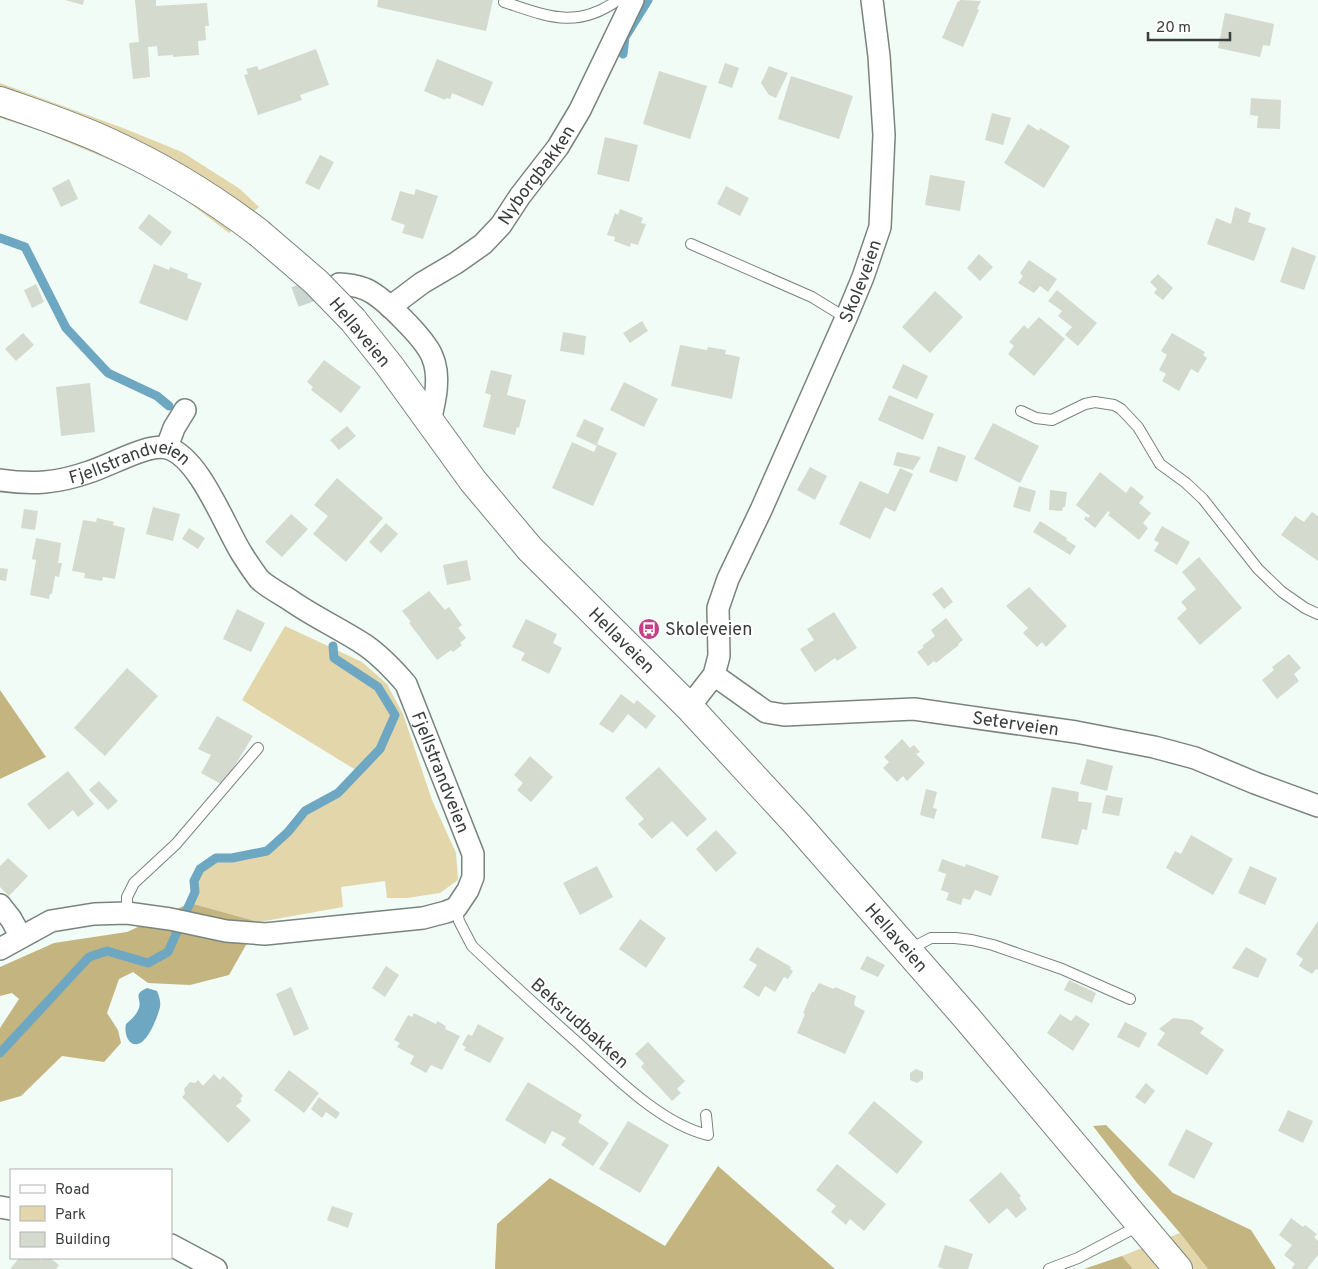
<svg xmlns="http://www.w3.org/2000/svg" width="1318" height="1269" viewBox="0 0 1318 1269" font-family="Overpass,sans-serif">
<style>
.green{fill:#e3d6ab}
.forest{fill:#c4b47f}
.water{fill:#6da7c2}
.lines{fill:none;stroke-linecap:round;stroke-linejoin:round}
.stream{stroke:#6da7c2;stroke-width:9}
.building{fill:#d5dacf}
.street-tunnel{stroke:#cbd6d0;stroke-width:21;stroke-dasharray:21 11;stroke-linecap:butt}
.lane-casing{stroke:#7a847e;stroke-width:12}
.street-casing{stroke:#7a847e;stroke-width:24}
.primary-casing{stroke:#7a847e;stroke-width:30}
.lane{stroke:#fff;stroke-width:10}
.street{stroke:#fff;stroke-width:21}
.primary{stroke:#fff;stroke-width:28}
.primary-bridge-casing{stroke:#7a847e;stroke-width:30;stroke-linecap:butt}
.primary-bridge{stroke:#fff;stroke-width:28}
.labels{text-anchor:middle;stroke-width:4;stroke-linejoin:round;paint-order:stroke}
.street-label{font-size:18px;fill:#393d3b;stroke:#fff}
.poi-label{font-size:18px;fill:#393d3b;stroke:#fff;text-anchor:start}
</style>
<rect width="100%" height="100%" fill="#f0fcf5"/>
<!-- green -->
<path class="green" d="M0 83 123 128 182 152 240 189 259 207 229 233 191 204 155 179 41 131 0 118Z
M285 626 362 662 387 684 403 714 432 800 456 853 458 880 440 893 407 898H387L385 881 341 887 343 907 259 922 190 903 195 892 194 881 200 869 216 858H232L267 851 288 832 305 811 338 793 359 772 242 700Z
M1180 1233 1208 1269H1133L1122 1256Z"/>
<!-- forest -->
<path class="forest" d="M0 690 46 757 0 779Z
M190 903 259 922 229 975 190 985 148 983 133 972 119 979 107 1013 118 1030 121 1043 104 1062 62 1056 21 1096 0 1102V1028L19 999 12 993 0 996V967L54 943 127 932Z
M1106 1125 1173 1193 1251 1230 1276 1269H1208L1180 1233 1137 1183 1093 1126Z
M718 1166 835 1269H495L497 1224 550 1178 665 1246Z
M1122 1256 1133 1269H1084Z"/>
<!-- water -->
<path class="water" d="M147 988 157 991C159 996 161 1001 160 1007 158 1016 148 1042 138 1044 127 1046 124 1031 126 1024 131 1020 137 1014 139 1008 142 998 132 995 147 988Z"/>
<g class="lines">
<!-- stream -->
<path class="stream" d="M623 54 625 37 648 0
M0 238 25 247 66 328 108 373 157 396 169 406
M0 1053 89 957 107 951 148 963 168 952 195 892 194 881 200 869 216 858H232L267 851 288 832 305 811 338 793 380 749 395 715 378 687 334 658 333 646"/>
</g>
<!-- building -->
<path class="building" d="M65 0H84L83 5Z
M135 0H156V6L207 3 209 26H205L206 40 198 41 199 55 173 57V55L158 56 157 46 148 47 150 77 133 79 129 43 139 42Z
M378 0H493L486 31 377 7Z
M960 0 981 1 977 9 979 10 963 47 942 38 958 1 959 2Z
M1225 13 1274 24 1270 46 1263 45 1260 57 1218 48Z
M316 49 329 85 300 95 302 100 258 115 244 75 248 74 246 69 257 66 259 70Z
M437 59 493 82 483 106 452 93 450 99 446 98 445 100 424 91Z
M725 63 739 68 732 88 718 83Z
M769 66 788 73 776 98 769 95 761 83Z
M659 71 707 86 690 139 643 124Z
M791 76 853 96 839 139 778 119Z
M1251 98 1281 100 1280 129 1257 128 1258 116 1250 115Z
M992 113 1011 118 1003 145 985 140Z
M1028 124 1039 131 1040 128 1070 146 1044 188 1004 163Z
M605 137 638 145 629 182 597 174Z
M320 155 334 162 319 190 305 183Z
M930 175 965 181 960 211 925 205Z
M69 179 78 199 61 207 52 188Z
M726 186 749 198 740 216 717 204Z
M416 189 438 196 423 239 402 233 405 225 391 220 400 191 414 195Z
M1235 207 1251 213 1248 222 1266 228 1254 261 1207 244 1216 218 1231 224Z
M620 209 643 218 641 223 646 224 638 245 631 243 630 247 614 241 615 237 607 235 615 213 618 215Z
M149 214 172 232 161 246 138 228Z
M1292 247 1316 256 1304 290 1280 282Z
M979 254 993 267 980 281 967 268Z
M1029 260 1057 279 1048 292 1040 286 1034 293 1018 283 1023 276 1020 273Z
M154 264 169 270 170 267 188 274 187 278 202 283 187 321 139 303Z
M1158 274 1173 288 1163 300 1154 293 1157 289 1150 282Z
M36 284 44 302 32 308 24 290Z
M1057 290 1097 323 1078 346 1065 335 1072 327 1058 316 1062 311 1048 301Z
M935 291 963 317 930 353 902 327Z
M1039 317 1065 339 1034 376 1008 354 1014 346 1009 342 1024 325 1028 329Z
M642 321 648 331 630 343 623 333Z
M563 332 586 336 584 355 560 351Z
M23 333 34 345 16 361 5 349Z
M1172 333 1205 352 1203 355 1207 358 1198 373 1191 369 1179 391 1162 381 1166 374 1159 370 1167 355 1161 351Z
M680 345 707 350 708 347 726 350 725 354 740 357 732 399 671 386Z
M324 360 361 387 341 413 311 390 313 387 307 382Z
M903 364 928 376 917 399 892 388Z
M491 370 512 375 507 395 526 400 519 428 517 427 515 435 483 427 491 395 485 393Z
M624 382 658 399 644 427 610 410Z
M90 383 95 432 61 436 56 387Z
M889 395 934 414 923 440 878 420Z
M584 419 604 428 597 444 617 453 593 506 552 488 572 442 594 452 597 446 576 436Z
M993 423 1039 446 1020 483 974 459Z
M347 426 356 436 339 450 330 440Z
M938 446 966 456 957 482 929 472Z
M897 452 921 457 913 470 893 465Z
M810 467 827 476 815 500 797 490Z
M900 468 913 474 895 512 885 507 870 539 839 524 860 481 888 494Z
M1100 472 1126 493 1131 486 1144 497 1139 503 1151 513 1143 523 1148 528 1139 540 1108 515 1110 513 1108 511 1095 528 1084 519 1086 516 1088 518 1090 516 1076 505Z
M337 478 383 518 346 562 313 534 328 516 314 505Z
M1019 486 1036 491 1030 512 1013 507Z
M1050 490 1067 492 1065 507H1063L1062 511 1049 510Z
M153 507 180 514 173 541 146 534Z
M24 509 38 511 35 530 21 528Z
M1312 512 1318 516V561L1281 535 1295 516 1304 522Z
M291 514 308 529 282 557 265 542Z
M97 518 114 522 113 525 125 528 115 579 103 577 102 581 84 578 85 573 72 571 83 520 96 522Z
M1040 521 1067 538 1066 540 1076 546 1070 555 1033 532Z
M386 523 398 534 381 553 369 542Z
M1162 526 1190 542 1177 565 1154 551 1159 543 1154 540Z
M189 528 205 538 198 549 182 539Z
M36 538 61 543 58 563H62L59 577 55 576 52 594H50L49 599 30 595 36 560 32 559Z
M1199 557 1242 608 1200 645 1177 618 1187 609 1181 602 1196 589 1182 572Z
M467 560 471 580 447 585 443 565Z
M0 568 8 569 6 581 0 580Z
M942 587 953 602 944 609 932 594Z
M1029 587 1067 626 1046 647 1042 642 1037 647 1023 633 1028 628 1006 606Z
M429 591 445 610 449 607 462 625 458 628 466 638 460 643 462 645 453 652 451 650 437 660 409 623 411 622 402 611Z
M237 609 265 623 251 652 223 639Z
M834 612 857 648 837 661 835 658 815 672 800 649 814 640 807 629Z
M946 618 963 640 958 644 959 645 936 663 934 661 928 666 917 652 924 647 922 646 935 636 931 630Z
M526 619 557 634 553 643 562 648 549 674 521 660 525 653 512 647Z
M1289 654 1301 668 1294 674 1299 681 1277 699 1262 680 1274 670 1272 667Z
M127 668 158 696 105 756 74 728Z
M621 694 634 704 637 700 656 716 646 729 628 714 613 733 599 724Z
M217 716 253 736 223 785 201 773 211 755 198 749Z
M902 739 910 748 914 745 920 752 916 754 925 763 907 781 903 776 897 782 883 768 889 762 884 757Z
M530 756 553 777 531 802 517 790 523 783 514 775Z
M1087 759 1113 766 1107 791 1080 784Z
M659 767 707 819 687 837 672 821 652 839 638 824 644 819 625 798Z
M68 771 94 804 78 817 73 810 49 830 27 804Z
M99 781 118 801 108 810 89 790Z
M1052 787 1079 792 1078 801 1092 803 1087 830 1082 829 1078 845 1041 838Z
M926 789 937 792 933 808 937 809 934 819 920 815Z
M1106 795 1123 798 1119 816 1102 813Z
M716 830 737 853 716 872 696 849Z
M1191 835 1233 859 1213 895 1166 868 1175 851 1181 854Z
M8 858 28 876 9 896 0 887V866Z
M942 859 965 867 966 864 999 876 991 896 975 890 970 900 963 898 961 905 946 900 949 893 941 890 946 874 938 871Z
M597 866 613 897 580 915 563 883Z
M1250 866 1277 878 1265 905 1238 893Z
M640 919 666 938 646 968 619 949Z
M1318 921V970L1316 969 1312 974 1299 966 1303 959 1296 954Z
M757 947 791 967 790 969 793 971 788 979 784 977 775 992 765 986 759 997 743 987 757 965 749 960Z
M1246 947 1267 959 1258 978 1232 968Z
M867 956 885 965 878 977 860 969Z
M386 966 399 975 385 997 372 988Z
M1069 980 1096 993 1092 1003 1064 990Z
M819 983 834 989 835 987 856 996 854 1003 855 1006 865 1011 845 1054 797 1033 805 1014 803 1013 812 992H814Z
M291 987 309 1029 294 1036 276 994Z
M414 1013 436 1024 437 1021 446 1026 445 1029 460 1036 442 1070 431 1065 426 1073 410 1064 414 1056 397 1047 400 1043 394 1040 408 1015 412 1017Z
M1060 1014 1071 1021 1076 1015 1090 1024 1073 1051 1047 1033Z
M1173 1018 1192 1020 1204 1028 1200 1033 1224 1050 1207 1075 1157 1045 1165 1033 1159 1029Z
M1125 1022 1147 1033 1139 1048 1117 1037Z
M478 1024 504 1038 490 1063 464 1050 466 1047 462 1045 468 1034 472 1036Z
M648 1042 685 1081 677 1089 681 1093 672 1101 641 1067 644 1063 635 1054Z
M916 1069 923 1072V1079L917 1083 910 1080V1073Z
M289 1070 319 1093 304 1113 274 1090Z
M214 1074 220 1080 223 1076 239 1091 243 1096 240 1099 242 1101 236 1106 251 1120 228 1143 182 1097 185 1094 184 1089 190 1082 195 1083 198 1080 203 1086Z
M528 1082 582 1115 578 1122 609 1143 593 1166 561 1145 566 1138 552 1131 545 1144 505 1120Z
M1146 1083 1155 1091 1145 1104 1135 1097Z
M319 1097 340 1113 336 1119 326 1112 322 1118 311 1109Z
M874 1101 923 1142 897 1174 848 1133Z
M1288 1110 1313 1121 1303 1143 1278 1131Z
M628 1121 669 1145 640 1193 599 1169Z
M1186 1129 1213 1143 1194 1179 1168 1165Z
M837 1164 886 1204 864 1231 850 1219 846 1225 831 1212 836 1206 816 1190Z
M1001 1172 1021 1196 1019 1198 1027 1209 1016 1218 1007 1208 989 1224 969 1200Z
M332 1206 353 1213 348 1228 327 1220Z
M1291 1218 1303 1227 1305 1225 1317 1234 1314 1237 1318 1241V1255L1307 1269H1293L1292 1268 1295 1264 1284 1255 1292 1245 1279 1235Z
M945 1245 973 1254 968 1269H944L938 1267Z
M19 1258H38L41 1260 43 1258H50L59 1265 56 1269H10Z"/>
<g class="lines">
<!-- street-tunnel -->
<path class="street-tunnel" d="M295 297 317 289 335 285"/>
<!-- lane casing -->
<g class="lane-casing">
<path id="lane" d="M504 2C547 16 576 30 618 0
M691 244 812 297 846 318
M1021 411 1036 418 1052 420 1085 404 1095 402 1114 405 1121 409 1138 427 1160 464 1186 483 1203 499 1258 569 1282 592 1305 608 1318 614
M456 908 459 921 472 946C507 979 543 1012 579 1044 614 1076 661 1124 708 1135L706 1115
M127 913V897L134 883 176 844 258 748
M908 950 931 938H955L972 940 993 945 1062 969 1130 999
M1049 1269 1078 1258 1140 1225"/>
</g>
<!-- street casing -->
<g class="street-casing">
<g id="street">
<path d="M339 284C346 284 358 286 365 289 383 296 425 339 432 356 441 376 435 401 430 421"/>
<path id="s1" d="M390 307 422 283 456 263 483 244 501 225 520 196 558 147 580 110 633 0"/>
<path d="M167 447 174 428 185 410"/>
<path id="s2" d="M0 480C32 485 58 483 89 472 109 466 148 443 167 448 199 456 225 527 242 554 247 562 253 571 259 579 267 587 281 594 290 600 314 617 341 629 365 645 381 656 393 669 406 684L473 854V877L468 890 456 908 446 912 423 918 265 934 226 931 170 919 127 913 94 914 51 921 0 949"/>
<path id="s3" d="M714 675 766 712 784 715 914 709 1076 732 1154 747 1195 758 1255 783 1318 806"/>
<path id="s4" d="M689 707 714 675 719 656 718 608 728 579 761 510 846 318 863 277 880 227 884 135 879 56 872 0"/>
<path d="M0 905 11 919 21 937"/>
<path d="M0 1207 11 1209"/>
<path d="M171 1245 216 1269"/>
</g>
</g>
<!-- primary casing -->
<g class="primary-casing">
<g id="primary">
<path d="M0 101C37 114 74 126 110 143 163 167 213 198 259 233"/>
<path id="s5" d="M353 320 389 365 473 481 530 549 689 707 797 824 966 1017 1178 1269"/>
</g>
</g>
<!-- lane -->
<use href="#lane" class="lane"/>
<!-- street -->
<use href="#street" class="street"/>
<!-- primary -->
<use href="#primary" class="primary"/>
<!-- primary-bridge casing -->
<g class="primary-bridge-casing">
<path id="primary-bridge" d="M259 233 316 282 353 320"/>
</g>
<!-- primary-bridge -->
<use href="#primary-bridge" class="primary-bridge"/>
</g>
<!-- icons -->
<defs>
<g id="bus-disc" transform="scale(1.125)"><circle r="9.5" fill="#c54186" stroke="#fff"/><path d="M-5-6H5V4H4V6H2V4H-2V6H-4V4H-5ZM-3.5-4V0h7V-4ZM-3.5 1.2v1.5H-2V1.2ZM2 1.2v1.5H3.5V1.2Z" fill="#fff"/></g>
</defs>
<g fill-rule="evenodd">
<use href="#bus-disc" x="649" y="629"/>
</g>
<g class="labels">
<!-- street labels -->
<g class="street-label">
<text dy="6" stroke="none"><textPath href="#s1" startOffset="200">Nyborgbakken</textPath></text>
<text dy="6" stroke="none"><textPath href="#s4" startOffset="465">Skoleveien</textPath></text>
<text transform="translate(360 332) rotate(50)" y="6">Hellaveien</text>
<text dy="6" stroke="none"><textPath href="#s2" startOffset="134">Fjellstrandveien</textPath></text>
<text dy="6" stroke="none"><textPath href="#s5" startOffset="419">Hellaveien</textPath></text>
<text dy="6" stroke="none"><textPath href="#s3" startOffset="315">Seterveien</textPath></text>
<text dy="6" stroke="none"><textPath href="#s2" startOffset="612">Fjellstrandveien</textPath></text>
<text dy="6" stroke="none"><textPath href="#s5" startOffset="824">Hellaveien</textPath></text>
<text transform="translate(580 1023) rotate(42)" y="6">Beksrudbakken</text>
</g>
<!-- poi labels -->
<g class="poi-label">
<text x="665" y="635">Skoleveien</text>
</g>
</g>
<!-- legend -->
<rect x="10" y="1169" width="162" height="90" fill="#ffffff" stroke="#b0b1b1"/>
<rect x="20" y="1185" width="25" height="8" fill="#ffffff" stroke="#b0b1b1"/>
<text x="55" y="1194" font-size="15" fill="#393d3b">Road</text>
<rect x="20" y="1206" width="25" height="15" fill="#e3d6ab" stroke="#b0b1b1"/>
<text x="55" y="1219" font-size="15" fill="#393d3b">Park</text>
<rect x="20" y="1232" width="25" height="15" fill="#d5dacf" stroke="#b0b1b1"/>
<text x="55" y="1244" font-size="15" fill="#393d3b">Building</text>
<!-- scale -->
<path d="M1148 32v8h82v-8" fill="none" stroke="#393d3b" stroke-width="2.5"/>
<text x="1156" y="32" font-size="15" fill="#393d3b" stroke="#ffffff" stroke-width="4" paint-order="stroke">20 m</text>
</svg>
